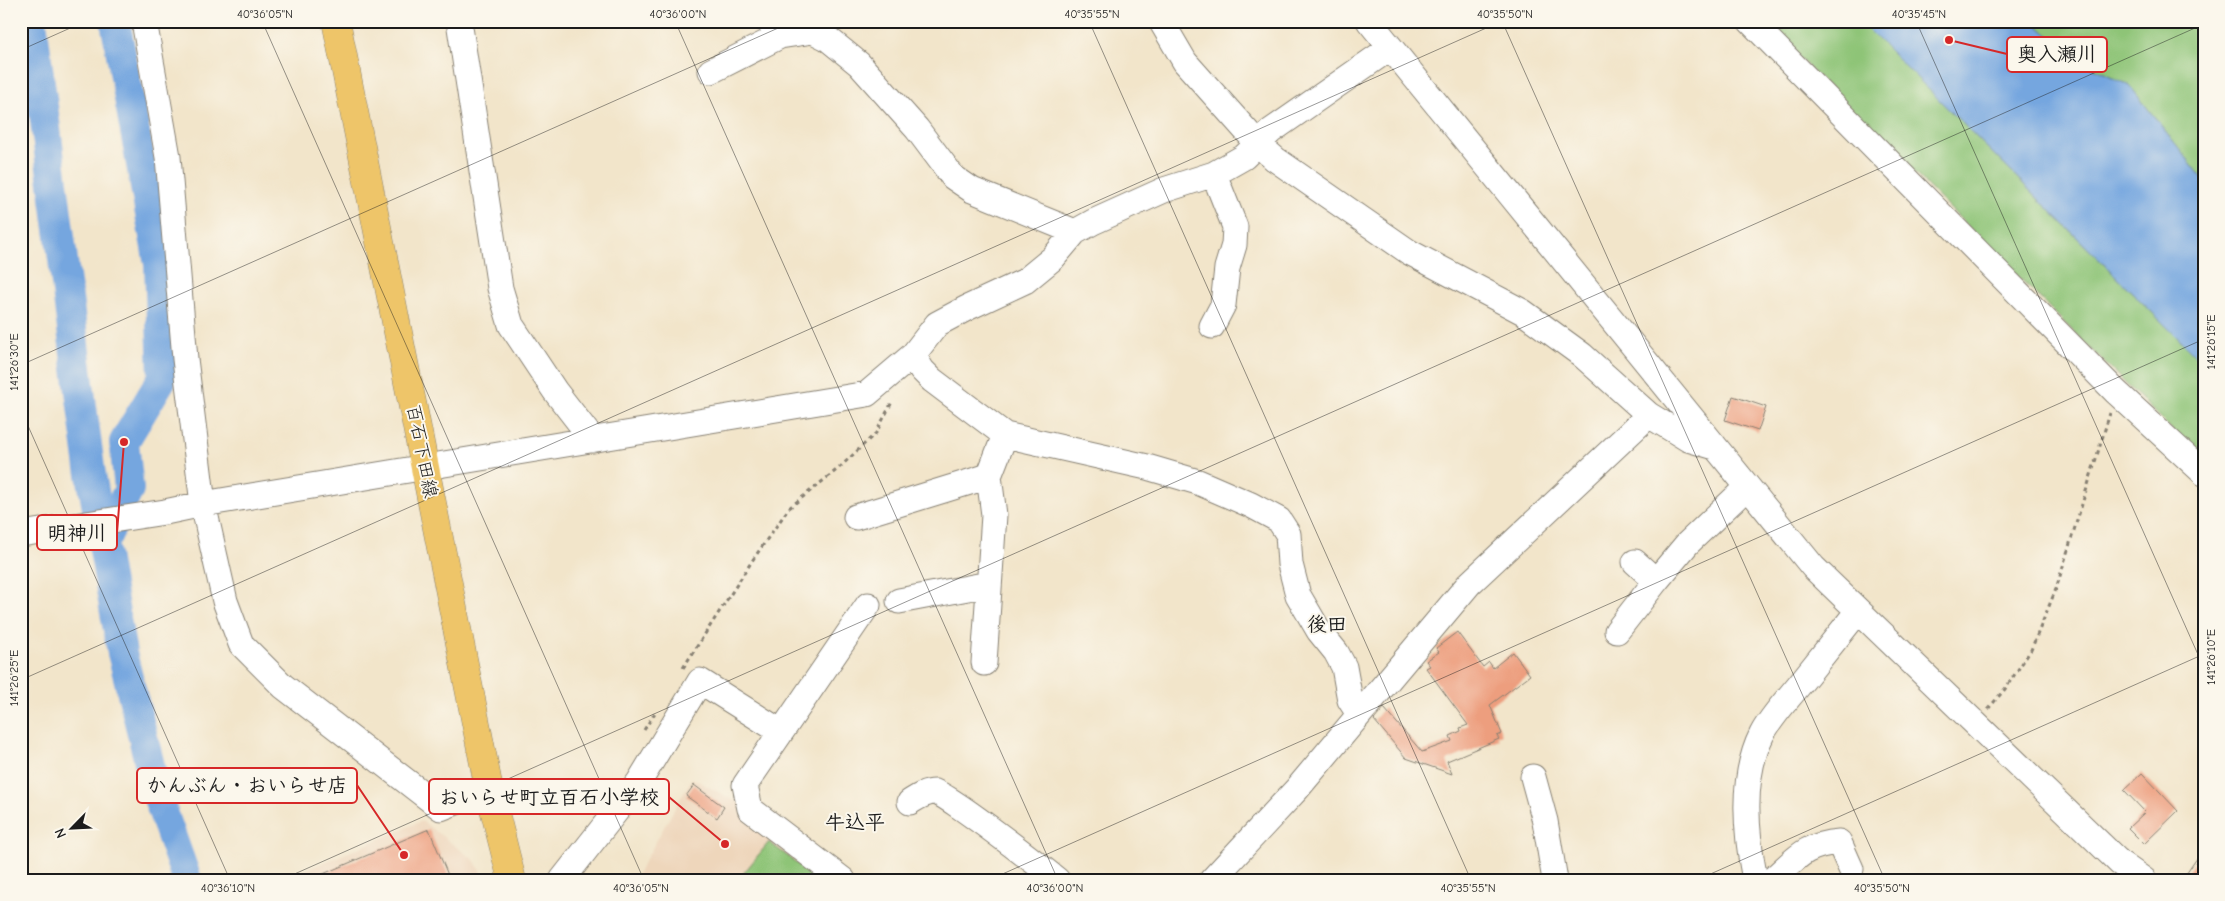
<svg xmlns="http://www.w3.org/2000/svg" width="2225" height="901" viewBox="0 0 2225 901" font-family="'Comic Neue','Klee One',sans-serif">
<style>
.built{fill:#eed6bb}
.green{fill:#8ec477;stroke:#55704a}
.water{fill:#75a6df;stroke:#48617e}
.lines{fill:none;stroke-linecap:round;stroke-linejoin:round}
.river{stroke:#75a6df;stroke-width:30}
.building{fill:#ed9e7e}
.minor-casing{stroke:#878073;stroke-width:27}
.major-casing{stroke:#878073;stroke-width:29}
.path{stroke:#878073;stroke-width:3;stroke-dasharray:4 4;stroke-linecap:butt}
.minor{stroke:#fff;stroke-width:25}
.major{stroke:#eec569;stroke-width:28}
.ticks{fill:none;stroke:#1c1c1c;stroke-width:1;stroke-opacity:0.45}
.labels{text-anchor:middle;stroke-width:4;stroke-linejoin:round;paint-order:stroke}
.street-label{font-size:19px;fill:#1c1c1c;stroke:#fbf7ec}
.neighbourhood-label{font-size:20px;font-weight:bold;fill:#1c1c1c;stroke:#fbf7ec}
.leader{fill:none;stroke:#d62828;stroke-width:2}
.callout-dot{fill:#d62828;stroke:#fbf7ec;stroke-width:2}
.callout{fill:#fbf7ec;stroke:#d62828;stroke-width:2}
.callout-label{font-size:20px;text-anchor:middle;font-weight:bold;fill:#1c1c1c}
.neatline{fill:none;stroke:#1c1c1c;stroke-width:2}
.ticks-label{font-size:12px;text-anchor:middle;fill:#1c1c1c}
</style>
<rect width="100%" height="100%" fill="#fbf7ec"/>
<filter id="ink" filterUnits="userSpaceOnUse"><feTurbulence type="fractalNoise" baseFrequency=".02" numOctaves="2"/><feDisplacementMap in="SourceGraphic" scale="10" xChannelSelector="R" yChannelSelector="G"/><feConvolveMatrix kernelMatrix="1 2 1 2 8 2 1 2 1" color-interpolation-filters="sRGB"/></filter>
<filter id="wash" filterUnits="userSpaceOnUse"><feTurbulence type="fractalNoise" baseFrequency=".0096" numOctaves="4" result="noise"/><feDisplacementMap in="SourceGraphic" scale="20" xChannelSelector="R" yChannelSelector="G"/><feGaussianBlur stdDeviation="1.12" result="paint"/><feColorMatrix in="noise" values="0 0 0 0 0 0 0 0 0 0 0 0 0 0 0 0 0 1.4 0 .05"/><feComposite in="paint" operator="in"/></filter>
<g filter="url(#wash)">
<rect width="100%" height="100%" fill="#f2e5ca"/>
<!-- built -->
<path class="built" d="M692 778 750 809 843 880H634Z
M422 821 474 860 486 880H283Z"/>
<!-- green -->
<path class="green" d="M1762 21H1860L2204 364V462Z
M2032 21H2190L2204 38V180L2130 86 2076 59Z
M769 842 819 880H738Z"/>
<!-- water -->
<path class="water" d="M1860 21H2032L2076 59 2130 86 2204 180V364Z"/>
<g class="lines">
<!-- river -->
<path class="river" d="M32 21 90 468 103 544
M115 21 159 264 163 377 124 442 129 489 103 544 122 653 158 798 187 880"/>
</g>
<g id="blocks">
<!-- building -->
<path class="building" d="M1733 396 1766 407 1758 431 1725 420Z
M1457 632 1483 667 1489 662 1493 668 1513 652 1530 675 1490 705 1502 734 1497 736 1499 739 1447 761 1452 774 1406 758 1374 720 1384 708 1422 752 1452 741 1450 736 1461 731 1460 728 1468 725 1426 668 1430 666 1426 661 1439 652 1436 648Z
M2142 773 2178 811 2144 844 2128 828 2145 812 2124 790Z
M694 785 724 807 717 818 686 796Z
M429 829 450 880H309Z
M2204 848V880H2182Z"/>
</g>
</g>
<g filter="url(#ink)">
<use href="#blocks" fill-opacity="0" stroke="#878073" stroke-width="1"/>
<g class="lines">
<!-- minor casing -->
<g class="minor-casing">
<path id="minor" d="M144 21 168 157 185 359 203 504 225 601 241 644 283 686 441 808 489 789
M459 21 500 288 511 325 555 391 593 440
M768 21 780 36 813 31 827 38 859 64 917 129 953 177 972 190 1075 232
M1161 21 1185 62 1259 145 1275 159 1409 252 1523 312 1582 355 1649 415 1688 439 1715 447
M1369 21 1813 567 2120 863 2144 880
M1750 21 2115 391 2204 473
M711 71 780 36
M1212 326 1223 305 1227 268 1234 245 1235 227 1214 174
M913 355 922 370 932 380 1005 435 1147 467 1198 482 1251 505 1279 520 1288 534 1290 564 1298 595 1319 631 1336 652 1344 667 1350 700 1359 714
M856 517 989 476
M21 534 165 512 203 504 867 394 913 355 937 324 967 308 1025 281 1053 258 1075 232 1093 222 1164 190 1214 174 1244 157 1271 131 1390 48
M1635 562 1656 581
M899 601 989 584
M1617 631 1656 581 1687 544 1747 487
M984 663 994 515 989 476 1005 435
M1533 777 1545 821 1555 880
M910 802C918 797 925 792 935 792 946 793 1041 867 1057 880
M562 880 639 782 700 681 781 732
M843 880 750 809 745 785 868 605
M1212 880 1297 789 1469 584 1649 415
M1755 880C1746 834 1740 778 1762 734 1771 717 1786 701 1799 685 1818 661 1838 636 1858 611
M1772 880C1797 858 1804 845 1839 842L1851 869"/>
</g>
<!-- major casing -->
<g class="major-casing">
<path id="major" d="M336 21 489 789 512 880"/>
</g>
<!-- path -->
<path class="path" d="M683 668 754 558 789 508 839 468 876 433 893 400
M1988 709 2005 689 2031 650 2056 589 2110 413
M644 730 656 711
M21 774 27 808 21 841"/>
<!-- minor -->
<use href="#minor" class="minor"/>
<!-- major -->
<use href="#major" class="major"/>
</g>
</g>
<!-- ticks -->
<path class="ticks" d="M262 21 644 880M675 21 1058 880M1089 21 1471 880M1502 21 1885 880M1916 21 2204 668M21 50 86 21M21 365 794 21M21 410 230 880M21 680 1502 21M281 880 2204 24M989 880 2204 339M1697 880 2204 654"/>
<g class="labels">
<!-- street labels -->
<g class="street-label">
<text transform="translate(423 451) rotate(79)" y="7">百石下田線</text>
</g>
<!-- neighbourhood labels -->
<g class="neighbourhood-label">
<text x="1327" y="631">後田</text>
<text x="855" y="829">牛込平</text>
</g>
</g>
<!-- callouts -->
<path class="leader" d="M1949 40L2007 54M124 442L117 533M404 855L357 785M725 844L669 797"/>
<g class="callout-dot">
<circle cx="1949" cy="40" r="5"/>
<circle cx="124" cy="442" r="5"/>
<circle cx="404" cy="855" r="5"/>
<circle cx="725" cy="844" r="5"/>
</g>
<g class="callout">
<rect x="2007" y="37" width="100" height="35" rx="5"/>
<rect x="37" y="515" width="80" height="35" rx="5"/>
<rect x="137" y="768" width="220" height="35" rx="5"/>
<rect x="429" y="779" width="240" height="35" rx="5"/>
</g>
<g class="callout-label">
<text x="2057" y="61">奥入瀬川</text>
<text x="77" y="540">明神川</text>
<text x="247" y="792">かんぶん・おいらせ店</text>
<text x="549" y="804">おいらせ町立百石小学校</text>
</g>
<!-- margin -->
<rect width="2225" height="901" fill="none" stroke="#fbf7ec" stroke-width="55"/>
<!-- north arrow -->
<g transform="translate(72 828) rotate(246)" stroke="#fbf7ec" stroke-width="4" paint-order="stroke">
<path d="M0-4L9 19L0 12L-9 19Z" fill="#1c1c1c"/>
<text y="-8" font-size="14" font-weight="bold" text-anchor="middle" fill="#1c1c1c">N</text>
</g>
<rect x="28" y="28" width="2170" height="846" class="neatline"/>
<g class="ticks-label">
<text x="265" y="18">40°36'05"N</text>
<text x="678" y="18">40°36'00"N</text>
<text x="1092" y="18">40°35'55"N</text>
<text x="1505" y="18">40°35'50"N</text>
<text x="1919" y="18">40°35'45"N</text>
<text transform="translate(2211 342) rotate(-90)" y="4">141°26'15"E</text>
<text transform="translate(14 362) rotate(-90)" y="4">141°26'30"E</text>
<text transform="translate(2211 657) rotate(-90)" y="4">141°26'10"E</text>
<text transform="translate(14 678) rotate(-90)" y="4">141°26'25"E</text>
<text x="228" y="892">40°36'10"N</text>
<text x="641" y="892">40°36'05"N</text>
<text x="1055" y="892">40°36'00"N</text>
<text x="1468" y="892">40°35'55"N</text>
<text x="1882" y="892">40°35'50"N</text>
</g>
</svg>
